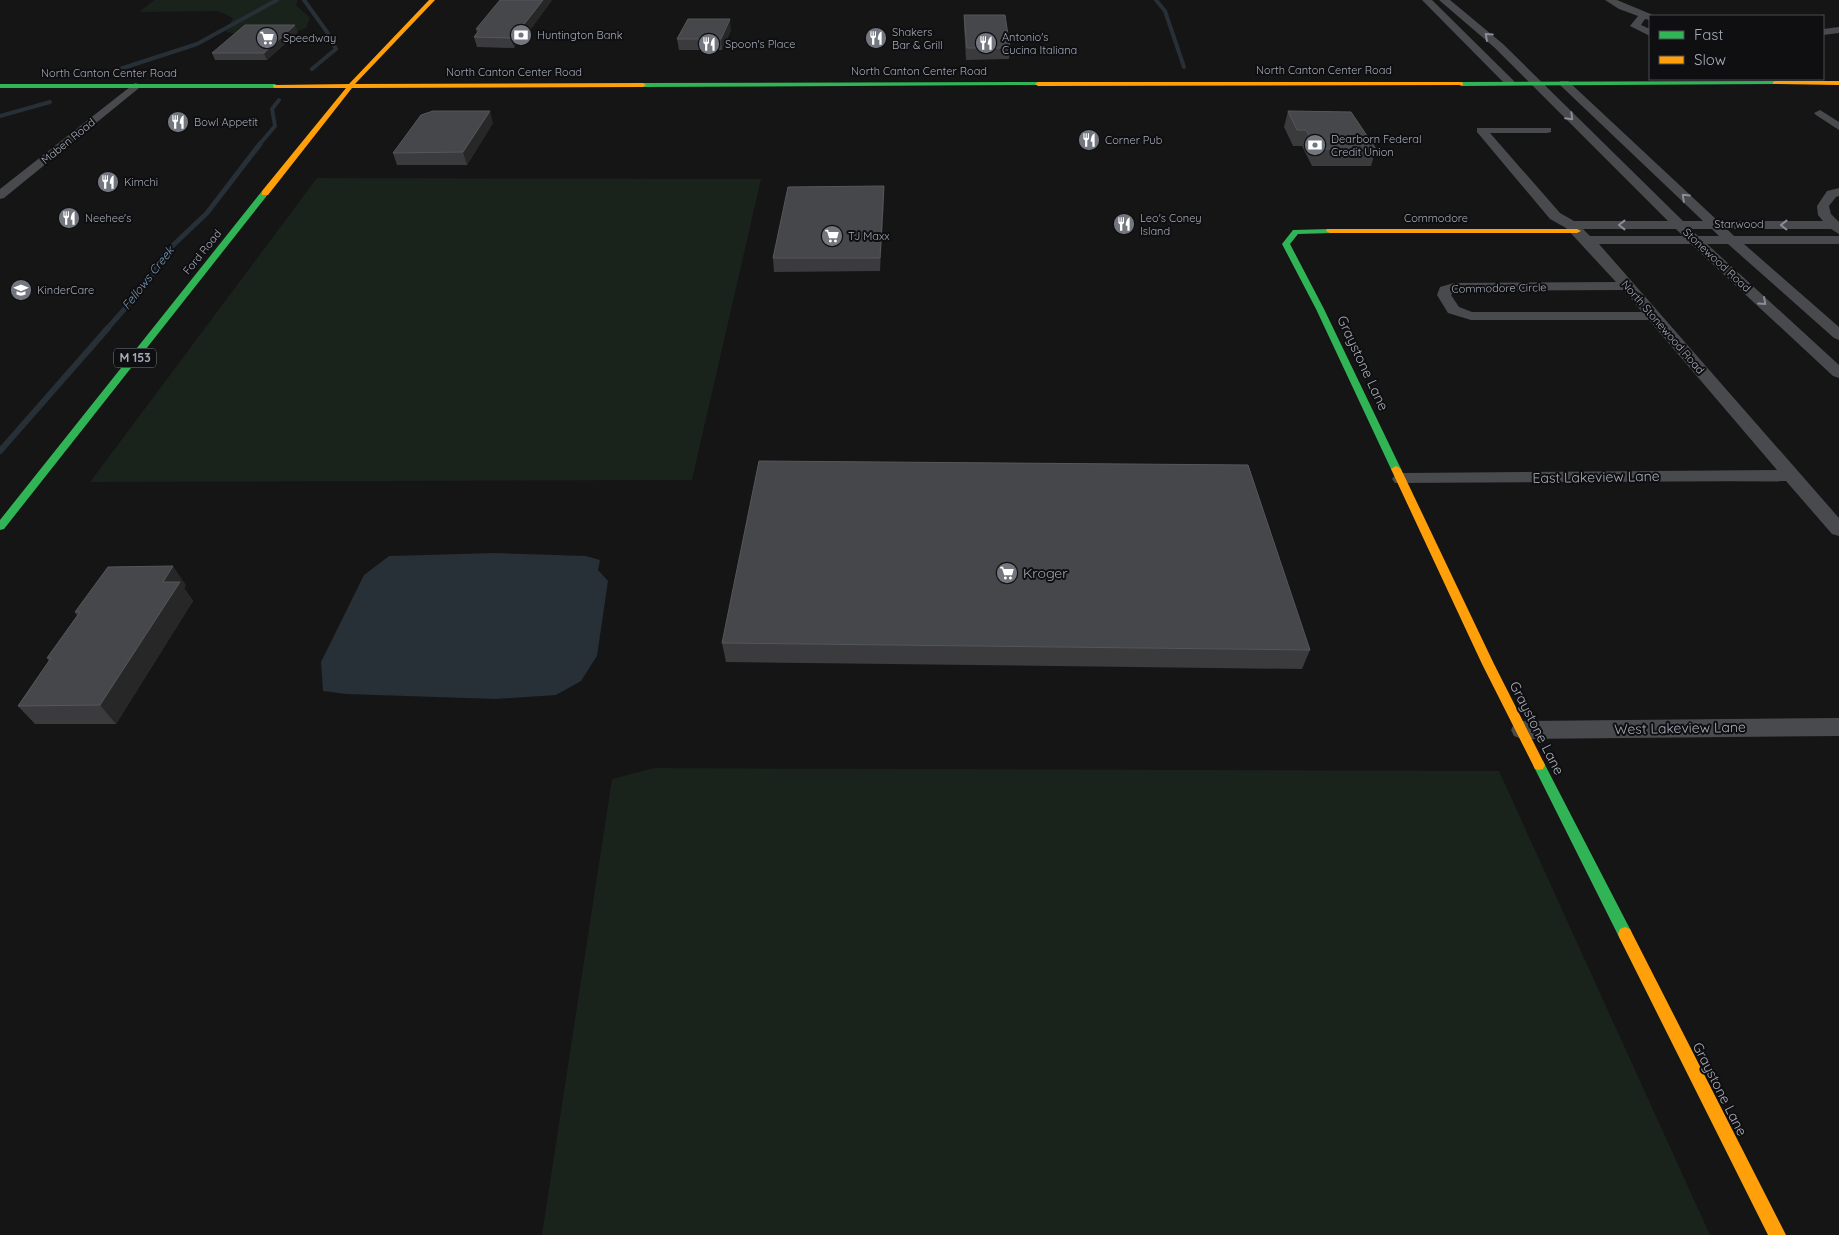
<svg xmlns="http://www.w3.org/2000/svg" width="1839" height="1235" viewBox="0 0 1839 1235" font-family="Quicksand,sans-serif">
<style>
.green{fill:#1a221c}
.water{fill:#272f37}
.lines{fill:none;stroke-linecap:round;stroke-linejoin:round}
.stream-far2{stroke:#272f37;stroke-width:4}
.stream-far1{stroke:#272f37;stroke-width:5}
.stream{stroke:#272f37;stroke-width:6}
.street{fill:#484a4e;fill-rule:evenodd}
.fast{fill:#30b455;fill-rule:evenodd}
.slow{fill:#ff9f0a;fill-rule:evenodd}
.wall{fill:#3b3b3d}
.shaded-wall{fill:#272728}
.building{fill:#46474a;stroke:#55575b}
.oneway{stroke:#888d98}
.labels{text-anchor:middle;stroke-width:4;stroke-linejoin:round;paint-order:stroke}
.far-poi-label{font-size:11px;fill:#a4aab7;stroke:#0f0f11;text-anchor:start}
.far-street-label{font-size:11px;fill:#a4aab7;stroke:#0f0f11}
.far-water-label{font-size:12px;font-style:italic;fill:#7898b5;stroke:#0f0f11}
.shield{fill:#0f0f11;stroke:#777c85;stroke-width:1}
.shield-label{font-size:12px;font-weight:bold;fill:#a4aab7}
.street-label{font-size:14px;fill:#a4aab7;stroke:#0f0f11}
.poi-label{font-size:14px;fill:#a4aab7;stroke:#0f0f11;text-anchor:start}
</style>
<rect width="100%" height="100%" fill="#151515"/>
<!-- green -->
<path class="green" d="M154 0H298L296 5 310 18 306 28C280 38 253 37 226 32L233 18 218 11 139 12Z
M317 178 761 179 692 480 90 482Z
M654 768 1499 771 1710 1235H542L612 779Z"/>
<!-- water -->
<path class="water" d="M495 553 586 556 600 560 598 570 608 581 597 656 581 681 556 695 496 699 346 694 323 691 321 662 364 575 389 556Z"/>
<g class="lines">
<!-- stream-far2 -->
<path class="stream-far2" d="M304 0 327 32 336 49 312 69
M1156 0 1165 11 1184 67
M120 69 197 44 277 0
M0 116 50 102
M259 145 275 126 272 109 279 100"/>
<!-- stream-far1 -->
<path class="stream-far1" d="M107 329 143 288 167 251 207 213 260 144"/>
<!-- stream -->
<path class="stream" d="M0 451 108 328"/>
<!-- street -->
<path class="street" d="M1422 0H1432L1514 81V85H1506Z
M1439 0H1450L1503 44 1683 221H1703L1560 85V81H1568L1718 221H1823L1818 215 1817 206 1827 191 1839 188V196L1836 197 1829 206 1831 214 1839 222V234L1831 229H1727L1734 236H1839V244H1744L1839 327V340L1834 338 1728 244H1707L1839 365V378L1833 376 1691 244H1599L1839 518V536L1832 534 1786 481 1395 483 1392 479 1395 475 1401 473 1777 470 1649 320H1471L1448 313 1437 295 1440 287 1454 283 1616 282 1566 228 1550 219 1477 132V128H1551V132L1547 133H1490L1560 213 1574 221H1668L1495 48ZM1583 229H1676L1683 236H1590ZM1691 229H1712L1719 236H1698ZM1624 290 1642 312H1472L1459 307 1451 295 1455 291Z
M1605 0H1617L1653 15 1650 16V20L1645 19 1641 25 1650 29V36L1630 26 1638 16 1619 9Z
M1839 27V33L1823 35V29Z
M135 83 139 84V88L4 198 0 199V189Z
M1820 110 1839 122V130L1816 115 1814 113Z
M1839 718V736L1522 739 1514 736 1511 730 1514 724 1522 721Z"/>
<!-- fast -->
<path class="fast" d="M1775 81 1777 82V84L1461 86 1458 84 1461 82Z
M1038 82 1040 83V85L643 87 640 85 643 83Z
M0 84H275L278 86 275 88H0Z
M262 191 269 193 4 529 0 530V520Z
M1330 229 1334 231 1333 233 1298 234 1290 244 1324 309 1401 469 1399 471H1393L1391 469 1316 309 1282 244 1293 230Z
M1539 760 1543 761 1630 929 1632 934 1630 939 1625 941 1620 939 1533 765 1535 761Z"/>
<!-- slow -->
<path class="slow" d="M429 0H435L355 84 643 83 646 85 643 87 352 88 268 195H262V191L346 88H275L273 87V85L349 84Z
M1775 81H1839V85L1773 84V82Z
M1461 82 1463 83V85L1038 86 1035 84 1038 82Z
M1327 229H1577L1581 231 1577 233H1330L1326 231Z
M1396 466 1401 469 1494 664 1545 765 1543 769 1539 770 1535 769 1482 664 1391 469Z
M1625 927 1630 929 1786 1235H1768L1620 939 1618 934 1620 929Z"/>
</g>
<!-- wall -->
<path class="wall" d="M552 0 525 37H521L514 48 477 47 474 37 477 33 476 29Z
M964 15 1010 48 1009 59 966 60 964 26Z
M731 30 722 50H679L677 39Z
M298 32 267 60H215L212 53Z
M1288 111 1376 149 1371 166H1312L1302 146H1293L1284 127Z
M493 123 467 165H397L393 153Z
M884 186V199L880 271 774 272 773 258Z
M186 585 184 588 193 601 116 724H35L18 706 49 661 47 658 77 616 75 612Z
M722 643 1310 650 1302 669 726 662Z"/>
<!-- shaded-wall -->
<path class="shaded-wall" d="M543 0H552L525 37 522 27Z
M730 19 731 30 722 50 721 39Z
M295 25 298 32 267 60 264 53Z
M519 27 521 37 514 48 511 38Z
M490 111 493 123 467 165 463 152Z
M884 186V199L880 271V258Z
M173 566 186 585 184 588 193 601 116 724 100 705 163 582Z"/>
<!-- building -->
<path class="building" d="M500 0H543L522 27H519L511 38 474 37 480 29H476Z
M964 15H1005L1010 48H967Z
M688 19H730L721 39H677Z
M245 25H295L264 53H212Z
M433 111H490L463 152 393 153 421 115Z
M1288 111 1351 112 1376 149H1317L1306 130H1297Z
M884 186 880 258H773L788 187Z
M759 461 1248 465 1310 650 722 643Z
M173 566 163 582H180L100 705 18 706 51 658H47L80 612H75L108 567Z"/>
<!-- one-way arrows -->
<defs><path id="oneway-chevron" d="M-2-3.5L2.5 0L-2 3.5" fill="none" stroke-width="1.6" stroke-linecap="round" stroke-linejoin="round" transform="scale(1.25)"/></defs>
<g class="oneway">
<use href="#oneway-chevron" transform="translate(1488 36) rotate(-138)"/>
<use href="#oneway-chevron" transform="translate(1570 117) rotate(45)"/>
<use href="#oneway-chevron" transform="translate(1685 197) rotate(-137)"/>
<use href="#oneway-chevron" transform="translate(1622 225) rotate(180)"/>
<use href="#oneway-chevron" transform="translate(1784 225) rotate(-179)"/>
<use href="#oneway-chevron" transform="translate(1763 302) rotate(42)"/>
</g>
<!-- icons -->
<defs>
<g id="bank-disc" transform="scale(1.125)"><circle r="9.5" fill="#72767e" stroke="#0f0f11"/><path d="M-6-4H6V4H-6ZM0-2.3a2.3 2.3 0 1 0 0 4.6a2.3 2.3 0 1 0 0-4.6Z" fill="#fff"/></g>
<g id="supermarket-disc" transform="scale(1.125)"><circle r="9.5" fill="#72767e" stroke="#0f0f11"/><path d="M-6-5.5h2.5l.6 2H6L4.5 2H-2.5L-4.4-4H-6ZM-1.5 3.2a1.3 1.3 0 1 0 .1 0ZM3 3.2a1.3 1.3 0 1 0 .1 0Z" fill="#fff"/></g>
<g id="restaurant-disc" transform="scale(1.125)"><circle r="9.5" fill="#72767e" stroke="#0f0f11"/><path d="M-5-6h1v4h1v-4h1v4h1v-4h1v5L-1.5 .5V6h-2V.5L-5-1ZM5-6V6H3V1.5H1.5Q1.5-4 5-6Z" fill="#fff"/></g>
<g id="school-disc" transform="scale(1.125)"><circle r="9.5" fill="#72767e" stroke="#0f0f11"/><path d="M0-5L7-2L0 1L-7-2ZM-4 1L0 2.5L4 1V4Q0 6-4 4Z" fill="#fff"/></g>
</defs>
<g fill-rule="evenodd">
<use href="#bank-disc" x="521" y="35"/>
<use href="#supermarket-disc" x="267" y="38"/>
<use href="#restaurant-disc" x="876" y="38"/>
<use href="#restaurant-disc" x="986" y="43"/>
<use href="#restaurant-disc" x="709" y="44"/>
<use href="#restaurant-disc" x="178" y="122"/>
<use href="#restaurant-disc" x="1089" y="140"/>
<use href="#bank-disc" x="1315" y="145"/>
<use href="#restaurant-disc" x="108" y="182"/>
<use href="#restaurant-disc" x="69" y="218"/>
<use href="#restaurant-disc" x="1124" y="224"/>
<use href="#supermarket-disc" x="832" y="236"/>
<use href="#school-disc" x="21" y="290"/>
<use href="#supermarket-disc" x="1007" y="573"/>
</g>
<g class="labels">
<!-- far-poi labels -->
<g class="far-poi-label">
<text x="892" y="36">Shakers<tspan x="892" dy="13">Bar &amp; Grill</tspan></text>
<text x="537" y="39">Huntington Bank</text>
<text x="1002" y="41">Antonio's<tspan x="1002" dy="13">Cucina Italiana</tspan></text>
<text x="283" y="42">Speedway</text>
<text x="725" y="48">Spoon's Place</text>
<text x="194" y="126">Bowl Appetit</text>
<text x="1331" y="143">Dearborn Federal<tspan x="1331" dy="13">Credit Union</tspan></text>
<text x="1105" y="144">Corner Pub</text>
<text x="124" y="186">Kimchi</text>
<text x="85" y="222">Neehee's</text>
<text x="1140" y="222">Leo's Coney<tspan x="1140" dy="13">Island</tspan></text>
<text x="848" y="240">TJ Maxx</text>
<text x="37" y="294">KinderCare</text>
</g>
<!-- far-street labels -->
<g class="far-street-label">
<text x="1324" y="74">North Canton Center Road</text>
<text x="919" y="75">North Canton Center Road</text>
<text x="514" y="76">North Canton Center Road</text>
<text x="109" y="77">North Canton Center Road</text>
<text transform="translate(68 141) rotate(-39)" y="4">Maben Road</text>
<text x="1436" y="222">Commodore</text>
<text x="1739" y="228">Starwood</text>
<text transform="translate(202 252) rotate(-51)" y="4">Ford Road</text>
<text transform="translate(1717 260) rotate(43)" y="4">Stonewood Road</text>
<text transform="translate(1499 288) rotate(-1)" y="4">Commodore Circle</text>
<text transform="translate(1663 327) rotate(49)" y="4">North Stonewood Road</text>
</g>
<!-- far-water labels -->
<g class="far-water-label">
<text transform="translate(148 278) rotate(-52)" y="4">Fellows Creek</text>
</g>
<!-- shield labels -->
<rect class="shield" x="114" y="348.5" width="42" height="19" rx="4"/>
<g class="shield-label">
<text x="135" y="362">M 153</text>
</g>
<!-- street labels -->
<g class="street-label">
<text transform="translate(1363 363) rotate(65)" y="5">Graystone Lane</text>
<text transform="translate(1596 477) rotate(-1)" y="5">East Lakeview Lane</text>
<text transform="translate(1537 728) rotate(63)" y="5">Graystone Lane</text>
<text transform="translate(1680 728) rotate(-1)" y="5">West Lakeview Lane</text>
<text transform="translate(1720 1089) rotate(63)" y="5">Graystone Lane</text>
</g>
<!-- poi labels -->
<g class="poi-label">
<text x="1023" y="578">Kroger</text>
</g>
</g>
<!-- legend -->
<rect x="1649" y="15" width="175" height="65" fill="#0f0f11" stroke="#4b4d53"/>
<rect x="1659" y="31" width="25" height="8" fill="#30b455" stroke="#4b4d53"/>
<text x="1694" y="40" font-size="15" fill="#a4aab7">Fast</text>
<rect x="1659" y="56" width="25" height="8" fill="#ff9f0a" stroke="#4b4d53"/>
<text x="1694" y="65" font-size="15" fill="#a4aab7">Slow</text>
</svg>
